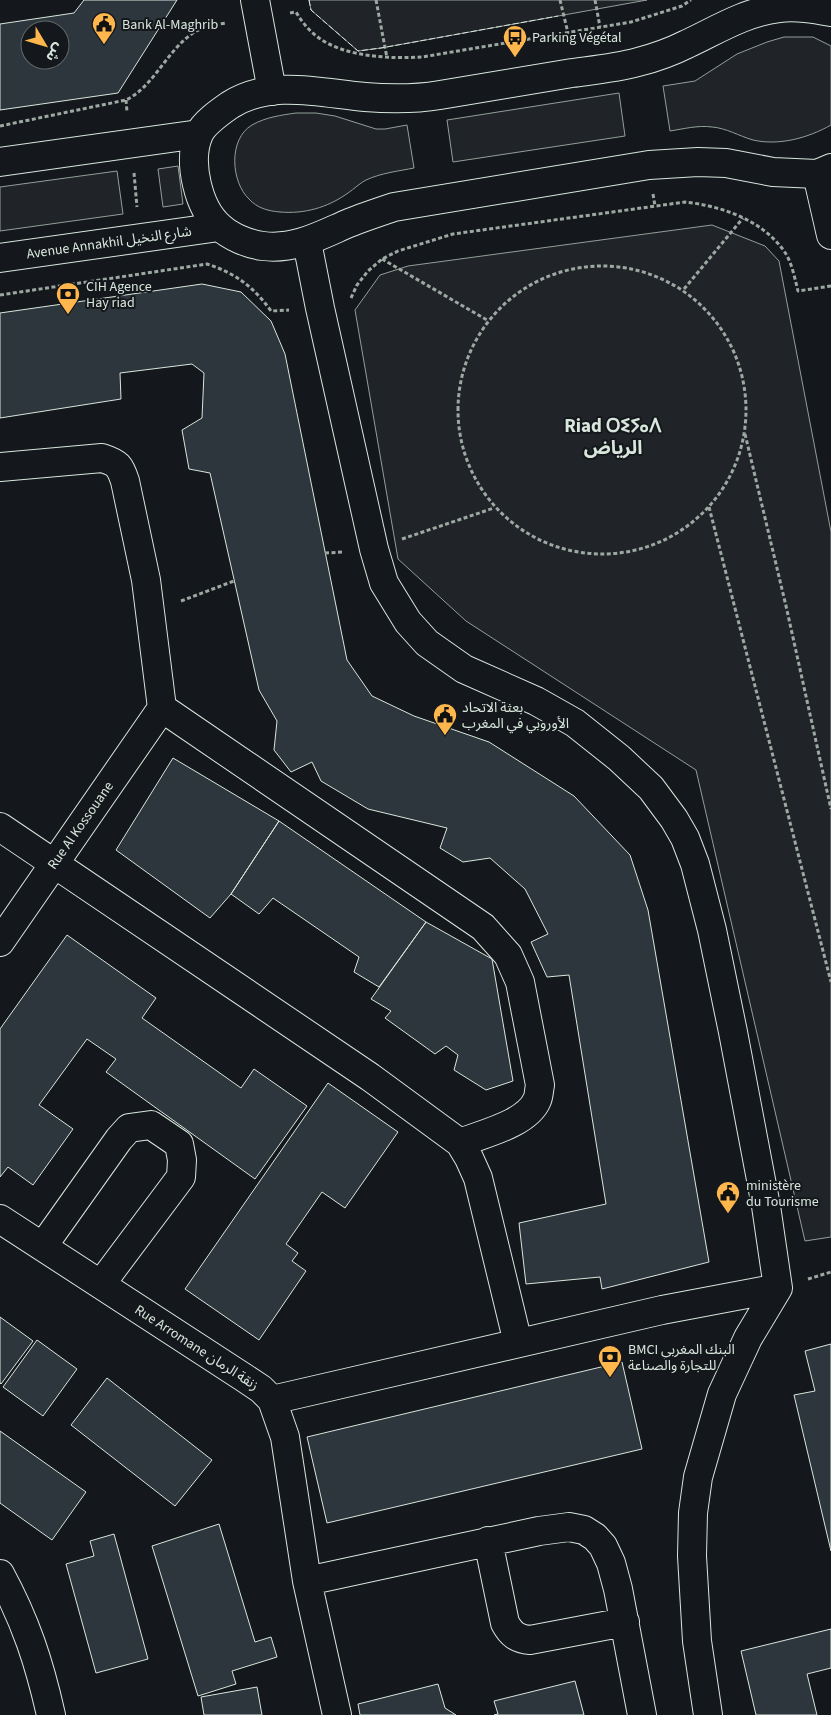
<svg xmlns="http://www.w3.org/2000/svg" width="831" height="1715" viewBox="0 0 831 1715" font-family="'Source Sans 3','Noto Sans Arabic','Noto Sans Tifinagh',sans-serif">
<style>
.green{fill:#202428;stroke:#939e99}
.building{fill:#2c363c;stroke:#d8e6dc;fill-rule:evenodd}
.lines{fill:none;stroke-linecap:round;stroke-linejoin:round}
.minor-casing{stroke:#d8e6dc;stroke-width:30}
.major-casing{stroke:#d8e6dc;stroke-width:30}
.path{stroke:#9da8a2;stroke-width:3;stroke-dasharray:4 2.5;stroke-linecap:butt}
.minor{stroke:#14181c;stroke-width:28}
.major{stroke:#14181c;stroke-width:28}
.fence{stroke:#d8e6dc;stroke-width:1;stroke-dasharray:6 2.5;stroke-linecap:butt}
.labels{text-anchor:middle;stroke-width:4;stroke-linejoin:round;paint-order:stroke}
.poi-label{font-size:14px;fill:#d8e6dc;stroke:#14181c;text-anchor:start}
.street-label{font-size:14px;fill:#d8e6dc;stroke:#14181c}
.district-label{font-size:19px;font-weight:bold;fill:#d8e6dc;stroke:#14181c}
</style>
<rect width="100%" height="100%" fill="#14181c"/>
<!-- green -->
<path class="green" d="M309 0H647L381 48 358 51 311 10Z
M784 37H813L831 46V125C808 138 779 146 753 140 739 136 726 128 712 127 698 125 683 129 670 131L663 86 695 81 737 54 767 42Z
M619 93 625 136 453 162 447 120Z
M296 113H316L335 116 376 129H385L407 125 414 168C399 171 381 173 366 180 360 183 354 189 348 193 327 208 304 214 280 212 268 211 257 208 249 199 231 182 228 139 252 125 266 117 282 115 296 113Z
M178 166 183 204 163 207 158 169Z
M117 171 123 214 0 231V187Z
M712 225 765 246 779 261 831 532V1237L805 1241 696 770 466 621 398 559 355 310 380 275 408 266Z"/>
<!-- building -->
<path class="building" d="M84 0H177L118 93 0 110V24L74 13ZM30 30H60V60H30Z
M202 284 241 292 271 321 285 354 347 660 372 696 414 716 489 742 574 796 630 855 648 910 709 1262 602 1289 600 1277 526 1284 519 1223 606 1204 569 975 547 977 531 942 548 934 525 889 490 858 463 862 440 848 447 828 368 809 321 781 312 762 291 772 274 750 277 721 259 690 210 473 189 469 182 430 202 418 204 373 192 364 120 373 121 399 0 418V313Z
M173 758 279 821 231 894 210 918 116 850Z
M279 821 426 922 379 987 354 972 359 957 273 898 259 914 231 894Z
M426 922 492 959 513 1081 486 1090 454 1070 458 1055 446 1046 435 1054 385 1018 391 1011 371 999Z
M67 935 156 998 142 1018 241 1088 254 1069 307 1106 255 1179 106 1072 116 1059 87 1039 39 1105 73 1129 33 1185 8 1167 0 1177V1029Z
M328 1083 398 1132 345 1208 322 1192 286 1244 298 1253 292 1261 306 1271 259 1340 185 1289Z
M0 1317 33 1341 1 1384 0 1383Z
M37 1340 77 1369 43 1416 3 1387Z
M831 1344V1551L794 1395 815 1391 805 1351Z
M622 1362 642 1449 327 1523 307 1437Z
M107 1378 212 1460 175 1506 71 1425Z
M0 1431 86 1492 52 1540 0 1503Z
M219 1524 255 1642 271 1637 277 1657 232 1671 236 1684 198 1696 152 1546Z
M114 1534 148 1659 96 1673 66 1564 94 1556 90 1541Z
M831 1629V1668L807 1674 817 1715H756L741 1651Z
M575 1681 584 1715H494L498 1714 494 1701Z
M438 1684 445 1708 456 1715H360L358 1704Z
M257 1687 262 1715H204L201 1697Z"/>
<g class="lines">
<!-- minor casing -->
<g class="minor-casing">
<path id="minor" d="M255 0 272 91
M817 174 831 235
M307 242 320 308 374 549 384 583 408 622 427 643 464 669 536 701 575 723 619 758 651 788 674 819 685 838 695 864 712 930 733 1032 766 1206 778 1288 748 1338 722 1394 698 1477 693 1513 692 1556 697 1641 708 1715
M0 467 102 458C118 463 120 466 125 481L146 580 162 708 483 927 508 955 520 982 540 1085C539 1089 539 1096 537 1100 527 1124 482 1134 460 1143
M0 827 370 1077 460 1143 469 1158 478 1178 518 1343
M0 942 162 708
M0 1219 243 1377 261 1389 272 1400 285 1437 307 1581 337 1715
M43 1246 119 1139 129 1128 151 1125 179 1144 182 1160 181 1177 101 1284
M272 1400 662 1310 778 1288
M488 1541 505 1623C511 1634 517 1639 530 1640L625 1622
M0 1574C26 1622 39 1662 51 1715
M307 1581 539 1531 569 1527 584 1530 595 1537 603 1546 611 1563 618 1589 642 1715"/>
</g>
<!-- major casing -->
<g class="major-casing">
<path id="major" d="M831 12C814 9 797 6 779 8 745 12 717 30 687 44 671 52 654 58 638 62 616 68 594 70 572 73 528 80 484 88 440 95 416 99 389 99 365 97 320 93 271 79 230 105 220 112 204 123 199 134 187 161 198 208 220 227 231 237 248 244 263 246 295 250 321 235 349 223 364 217 379 212 394 207L649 165 698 162 726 163 773 172 817 174 831 168
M0 162 199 134
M0 258 219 227"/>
</g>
<!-- path -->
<path class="path" d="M376 0 387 58
M560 0 568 33
M595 0 600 27
M290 13 296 12C302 22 309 31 319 38 345 57 391 59 422 57L631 22 682 6 691 0
M126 100 127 112
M0 126 126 100C159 84 170 38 208 26 214 24 221 24 227 23
M134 173 137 207
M653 194 655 206
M382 259 487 320
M458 410a144 144 0 1 1 288 0a144 144 0 1 1-288 0Z
M684 289 743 218
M0 295 207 264C235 273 254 287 271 311L289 310
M351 298 357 285 368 271 382 259 398 251 453 234 685 202C722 206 765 221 786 254 792 264 795 279 798 291L831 286
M745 434 786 606 831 809
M709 507 831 982
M402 539 494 508
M325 553 343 552
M181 601 234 581
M808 1279 831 1272"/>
<!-- minor -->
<use href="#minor" class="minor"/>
<!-- major -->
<use href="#major" class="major"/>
<!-- fence -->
<path class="fence" d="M309 0 311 10 358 51 381 48 558 16"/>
</g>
<!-- icons -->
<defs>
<g id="civic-pin" transform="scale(1.25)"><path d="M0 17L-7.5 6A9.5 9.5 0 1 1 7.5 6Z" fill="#ffb74d" stroke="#14181c"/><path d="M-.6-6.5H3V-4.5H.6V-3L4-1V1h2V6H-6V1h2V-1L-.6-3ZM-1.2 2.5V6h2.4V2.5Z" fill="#111"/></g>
<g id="bus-pin" transform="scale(1.25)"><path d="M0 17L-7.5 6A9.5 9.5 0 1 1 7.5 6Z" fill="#ffb74d" stroke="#14181c"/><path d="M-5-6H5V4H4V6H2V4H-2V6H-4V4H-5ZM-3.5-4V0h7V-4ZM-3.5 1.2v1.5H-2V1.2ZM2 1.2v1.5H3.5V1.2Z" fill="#111"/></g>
<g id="bank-pin" transform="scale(1.25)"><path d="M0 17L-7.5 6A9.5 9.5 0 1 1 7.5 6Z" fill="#ffb74d" stroke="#14181c"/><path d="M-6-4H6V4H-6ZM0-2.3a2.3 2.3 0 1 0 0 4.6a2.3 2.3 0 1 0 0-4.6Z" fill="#111"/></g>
</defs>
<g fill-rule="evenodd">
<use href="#civic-pin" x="104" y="24"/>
<use href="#bus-pin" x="515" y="37"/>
<use href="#bank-pin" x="68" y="294"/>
<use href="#civic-pin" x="445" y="715"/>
<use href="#civic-pin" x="728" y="1193"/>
<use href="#bank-pin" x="610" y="1357"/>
</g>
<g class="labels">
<!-- poi labels -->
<g class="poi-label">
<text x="122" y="29">Bank Al-Maghrib</text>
<text x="532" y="42">Parking Végétal</text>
<text x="86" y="291">CIH Agence<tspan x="86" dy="16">Hay riad</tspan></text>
<text x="462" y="712">بعثة الاتحاد<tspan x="462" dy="16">الأوروبي في المغرب</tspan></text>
<text x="746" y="1190">ministère<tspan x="746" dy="16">du Tourisme</tspan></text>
<text x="628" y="1354">BMCI البنك المغربي<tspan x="628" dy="16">للتجارة والصناعة</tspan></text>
</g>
<!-- street labels -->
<g class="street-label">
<text transform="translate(109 242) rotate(-8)" y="5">Avenue Annakhil شارع النخيل</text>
<text transform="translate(80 825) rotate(-55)" y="5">Rue Al Kossouane</text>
<text transform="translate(197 1347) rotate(33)" y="5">Rue Arromane زنقة الرمان</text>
</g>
<!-- district labels -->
<g class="district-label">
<text x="613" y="432">Riad ⵔⵉⵢⴰⴷ<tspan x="613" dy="22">الرياض</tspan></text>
</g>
</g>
<!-- north arrow -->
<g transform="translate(45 45) rotate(128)"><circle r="24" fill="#14181c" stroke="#626a69"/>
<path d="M0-4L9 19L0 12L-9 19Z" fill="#ffb74d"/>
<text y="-8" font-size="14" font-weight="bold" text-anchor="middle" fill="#d8e6dc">ش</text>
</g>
</svg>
